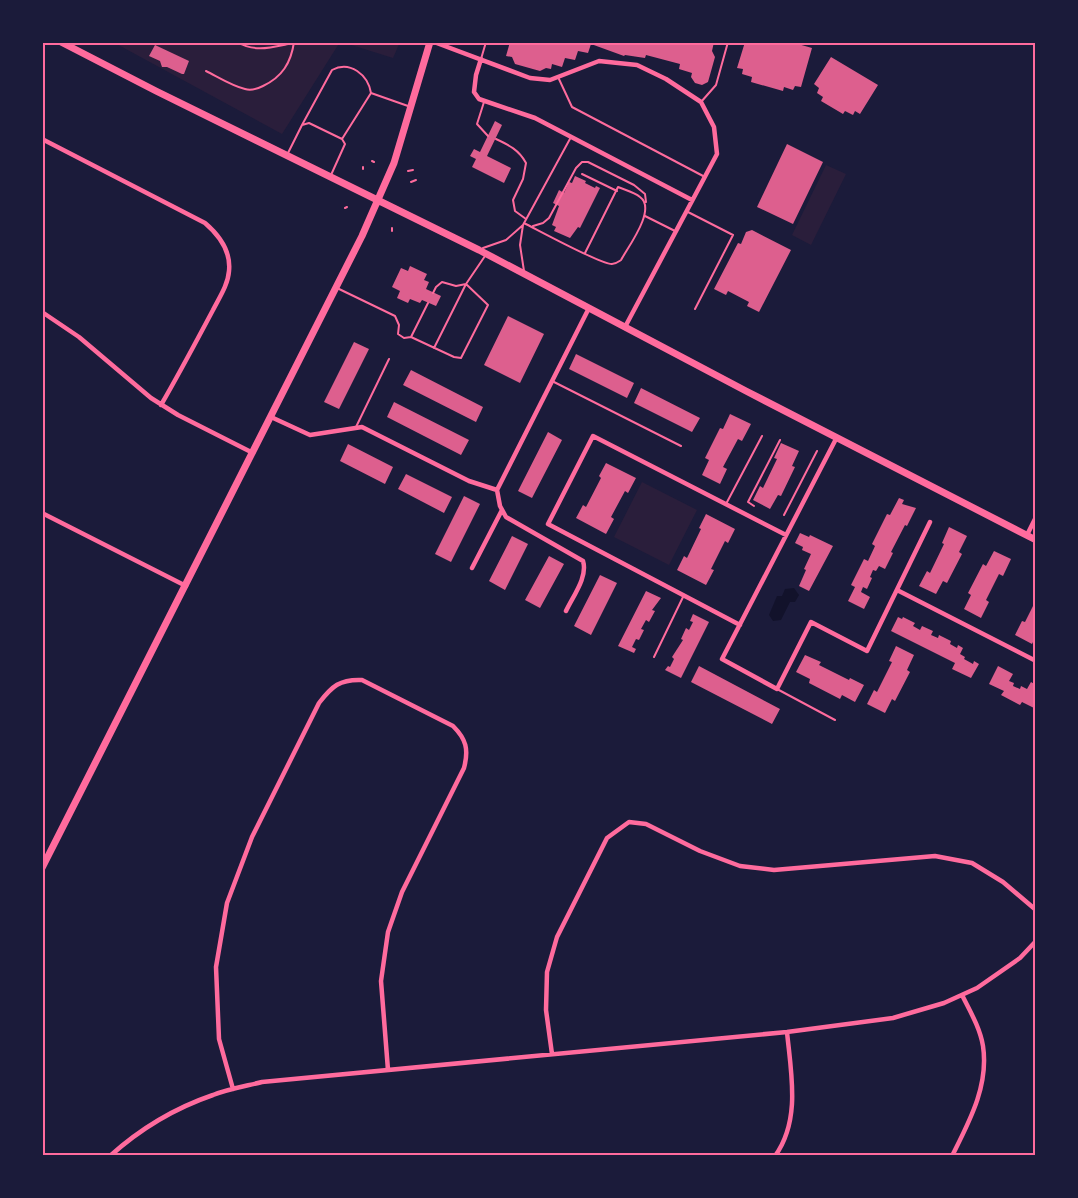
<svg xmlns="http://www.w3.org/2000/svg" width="1078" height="1198" viewBox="0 0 1078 1198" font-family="Montserrat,sans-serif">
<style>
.green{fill:#2a1e3b}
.water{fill:#12122b}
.building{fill:#dd5f8e}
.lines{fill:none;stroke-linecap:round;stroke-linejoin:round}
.path{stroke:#ff6b9d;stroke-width:2}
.service{stroke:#ff6b9d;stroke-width:2}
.minor{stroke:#ff6b9d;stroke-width:4.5}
.secondary{stroke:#ff6b9d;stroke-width:7}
.neatline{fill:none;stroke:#ff6b9d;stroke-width:2}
</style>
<rect width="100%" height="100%" fill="#1b1b3a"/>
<!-- green -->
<path class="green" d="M113 42H340L282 134Z
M342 42H400L393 58Z
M826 165 846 174 811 245 792 235Z
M642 482 697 510 669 565 614 537Z"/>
<!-- water -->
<path class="water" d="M794 588 799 595 795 602H790L781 620 773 621 769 615 777 596H782L785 589Z"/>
<!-- building -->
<path class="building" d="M510 42H714L712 51 715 57 708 82 702 85 695 83 691 77 692 73 679 69 680 64 646 55 645 58 625 55 624 56 591 44 588 53 578 51 575 60 565 58 562 67 552 64 551 69 546 68 540 71 515 64 512 57 506 56Z
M745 42H791L812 48 801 87 795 86 793 90 784 87 783 91 751 82 752 77 742 74 743 69 737 68Z
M155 45 189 61 184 74H182L167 67H162L160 61 149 56Z
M831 57 878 85 860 114 855 111 853 115 845 111 843 114 821 101 823 97 817 93 819 88 814 84Z
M495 121 502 125 487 156 511 168 504 183 472 167 476 159 470 156 474 149 480 152Z
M787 144 823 162 793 224 757 207Z
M575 176 586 181 585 183 595 188 596 186 600 188 580 228 578 227 570 238 554 231 556 227 552 225 559 206 553 203 559 190 564 193 569 182 572 183Z
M752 230 791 250 759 312 747 306 749 302 728 291 726 295 714 289 738 243 741 244 746 232Z
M410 266 427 274 424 280 429 282 426 289 441 296 436 306 422 300 420 303 410 299 408 303 397 298 400 291 392 287 401 268 408 271Z
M508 316 544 334 520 383 484 365Z
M354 342 369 349 339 409 324 402Z
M576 354 634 383 627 398 569 369Z
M411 370 483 407 476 422 403 385Z
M641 388 700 418 692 432 634 403Z
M394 402 469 440 461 455 387 417Z
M730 414 751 424 742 441 738 439 723 467 727 469 720 484 702 475 709 460 705 458 720 428 723 429Z
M548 432 562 440 532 498 518 491Z
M781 443 799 451 792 466 795 467 781 496 778 495 770 509 753 500 760 486 763 488 777 459 774 458Z
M348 444 393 467 385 484 340 461Z
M606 463 636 478 628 493 625 491 611 517 614 519 606 534 576 518 583 505 586 507 601 478 599 476Z
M406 474 452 497 444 513 398 489Z
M464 496 480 504 451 562 435 554Z
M899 498 904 500 902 504 916 508 907 526 905 525 891 552 893 553 885 569 879 566 876 571 873 570 870 577 872 578 867 589 863 587 861 592 870 597 864 609 848 601 855 587 851 585 864 559 868 561 875 546 872 544 887 514 890 515Z
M706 514 735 529 728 543 725 541 711 569 714 570 706 585 677 570 684 556 687 558 701 529 699 528Z
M949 527 967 536 959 552 962 554 947 583 943 581 936 594 919 586 927 571 930 573 944 544 942 543Z
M800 533 809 537 810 535 833 546 809 591 799 586 806 570 804 569 811 554 802 550 803 547 795 543Z
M512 536 528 544 505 590 489 581Z
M994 551 1011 559 1003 576 999 574 986 600 989 602 981 618 964 609 971 595 968 593 983 564 986 566Z
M549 556 564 564 540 608 525 600Z
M600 575 617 583 591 635 574 626Z
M646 591 661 598 652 610 655 611 649 622 646 620 641 629 644 630 639 640 636 639 632 647 636 649 634 653 618 646Z
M1036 600V636L1032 644 1015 635 1022 621 1025 622Z
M693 614 709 622 681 678 665 670 668 666 670 667 674 659 672 657 683 640 681 639 686 628 689 630 693 622 690 621Z
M898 617 902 619 903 617 915 623 913 626 920 630 922 626 933 631 931 635 938 638 939 635 951 641 950 644 957 648 958 645 963 648 960 654 965 657 964 659 973 664 974 661 979 664 971 678 952 669 955 663 891 631Z
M896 646 914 655 907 670 910 672 895 701 892 699 885 713 867 704 874 690 877 692 892 662 889 661Z
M805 655 821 662 819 665 849 680 850 678 864 685 855 702 842 695 840 699 809 683 810 679 796 672Z
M699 666 780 709 772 724 691 682Z
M998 666 1013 674 1009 681 1014 683 1013 686 1020 689 1021 686 1027 689 1031 682 1036 685V709L1022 702 1020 705 1001 695 1004 691 989 684Z"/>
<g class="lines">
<!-- path -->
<path class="path" d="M237 42C254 52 269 48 288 44
M372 161 374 162
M363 167V169
M408 171 413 170
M411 182 416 180
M345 208 347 207
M392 231V228
M754 506 748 502 780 440
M784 515 817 451"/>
<!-- service -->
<path class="service" d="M481 59 486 42
M206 71C218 77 232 86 245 89 251 91 257 89 263 86 282 77 291 63 294 42
M558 77 572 107 705 177
M484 102 477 124 488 136
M701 102 716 85 728 42
M302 125 332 70C350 60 368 75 371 93
M342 139 371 93 408 106
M496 139C509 145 519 150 526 163L523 179 513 200 515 211 526 219
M287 155 302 125 309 123 342 139 345 144 331 175
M582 174 617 191
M686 211 733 235 695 309
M645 216 675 231
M524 223C538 230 602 265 612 264 616 264 618 262 621 260 628 247 657 209 640 197 634 192 625 190 618 187L585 253
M533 226 543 223 549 218 576 168 582 162H588L634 185 645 194 646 202
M483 248 506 240 523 225
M524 271 520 245 523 225 571 137
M337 288 395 316 399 325 398 334 404 338 411 337 428 303
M433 293 436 287 442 282 456 286 466 284 485 256
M411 337 454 357 461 358 488 305 466 284 434 348
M552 381 681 446
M356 427 389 359
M726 504 762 436
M654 657 684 595
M777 689 835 720"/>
<!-- minor -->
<path class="minor" d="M434 42 530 78 550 80 599 61 637 65 666 79 701 102 714 127 717 154 625 327
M481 59 476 75 474 92 479 99 535 118 692 200
M42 139 205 223C219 235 231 252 229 271 228 285 219 298 213 310 196 342 179 374 161 405
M42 312 79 337 151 398 178 415 253 453
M271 417 310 435 362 427 469 481 497 490
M837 437 722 659 777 689 811 622 867 651 930 522
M497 490 589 308
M497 490 500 506 506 517 583 561C588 577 573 596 566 611
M42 513 186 586
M1027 535 1036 517
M472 568 502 510
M897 590 1036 661
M740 625 548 524 593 436 786 535
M552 1054 546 1010 547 972 557 937 607 838 629 822 646 824 700 851 740 866 774 870 935 856 972 863 1003 882 1036 910
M233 1089 219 1039 216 967 227 903 252 837 319 703C332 686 340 679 362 680L453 726C466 739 469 749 464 768L402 892 388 932 381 981 388 1070
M110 1156C140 1129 175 1108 213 1095 228 1089 246 1086 262 1082L787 1032 893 1018 944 1003 977 988 1020 958 1036 941
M775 1156C801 1120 791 1073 787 1032
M952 1156C969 1122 989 1086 983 1046 980 1028 970 1011 962 995"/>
<!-- secondary -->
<path class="secondary" d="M61 42 156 91 479 250 746 391 1036 540
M42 868 362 236 394 163 430 42"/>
</g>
<!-- border -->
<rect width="1078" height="1198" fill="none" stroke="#1b1b3a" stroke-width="87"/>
<rect x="44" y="44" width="990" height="1110" class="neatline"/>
</svg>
